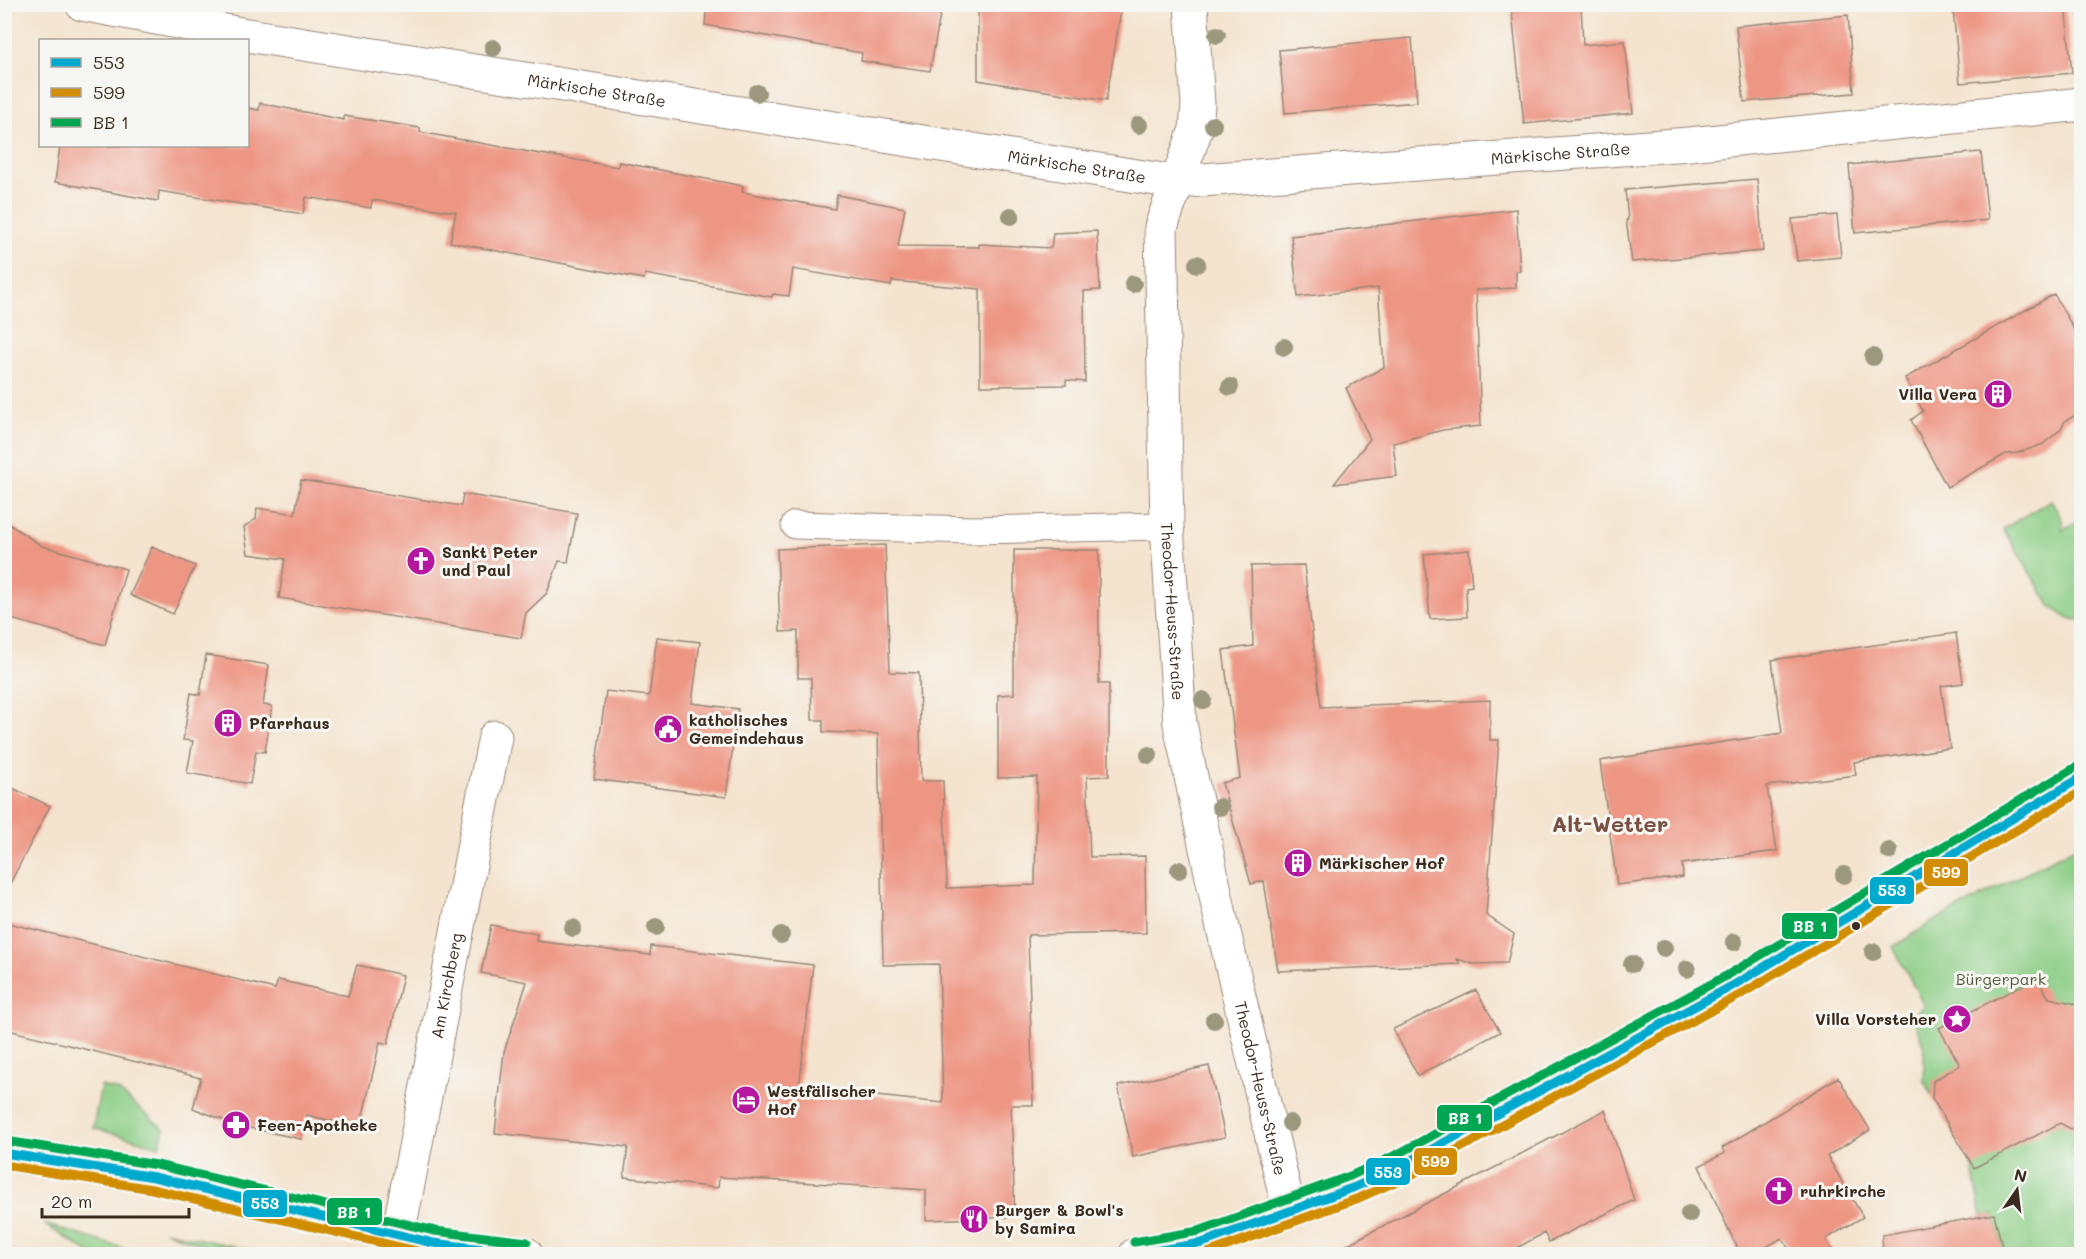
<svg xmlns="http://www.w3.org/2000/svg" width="2086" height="1259" viewBox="0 0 2086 1259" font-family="Mali,sans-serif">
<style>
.green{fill:#8ccd85;stroke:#647c52;stroke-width:1.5}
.building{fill:#ee9684}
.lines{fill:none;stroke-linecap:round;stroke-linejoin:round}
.lane-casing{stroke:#988676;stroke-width:29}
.street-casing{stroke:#988676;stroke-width:35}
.secondary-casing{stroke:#988676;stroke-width:35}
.lane{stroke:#fff;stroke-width:27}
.street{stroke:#fff;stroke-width:33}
.secondary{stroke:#fff;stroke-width:33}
.bus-1-casing{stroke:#f6f6f2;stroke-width:14}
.bus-2-casing{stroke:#f6f6f2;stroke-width:14}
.bus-3-casing{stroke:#f6f6f2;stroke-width:14}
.bus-1{stroke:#00a9ce;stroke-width:9}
.bus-2{stroke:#d18d06;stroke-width:9}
.bus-3{stroke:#00a651;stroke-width:9}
.tree{fill:#9b987e}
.bus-dot{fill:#3b2a1e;stroke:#f6f6f2;stroke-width:2}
.labels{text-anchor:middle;stroke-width:6;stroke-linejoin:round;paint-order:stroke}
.street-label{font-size:16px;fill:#3b2a1e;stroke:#f6f6f2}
.poi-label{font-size:16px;font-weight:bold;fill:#3b2a1e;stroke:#f6f6f2;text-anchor:start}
.park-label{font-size:16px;fill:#535b3d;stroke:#f6f6f2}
.district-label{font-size:22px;font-weight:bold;fill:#7a5042;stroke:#f6f6f2}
.line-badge{stroke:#f6f6f2;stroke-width:2}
.badge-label{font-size:16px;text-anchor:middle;font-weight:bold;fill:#fff}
</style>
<rect width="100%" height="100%" fill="#f6f6f2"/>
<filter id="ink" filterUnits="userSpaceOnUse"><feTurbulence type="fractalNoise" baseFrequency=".0167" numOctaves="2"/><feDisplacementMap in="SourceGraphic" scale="12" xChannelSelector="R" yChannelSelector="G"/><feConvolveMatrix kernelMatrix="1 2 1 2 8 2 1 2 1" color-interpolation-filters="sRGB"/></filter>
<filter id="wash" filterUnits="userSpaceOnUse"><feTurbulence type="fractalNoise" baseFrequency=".008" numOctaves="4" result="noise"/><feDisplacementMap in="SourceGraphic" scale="24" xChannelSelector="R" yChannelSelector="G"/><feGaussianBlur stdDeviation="1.35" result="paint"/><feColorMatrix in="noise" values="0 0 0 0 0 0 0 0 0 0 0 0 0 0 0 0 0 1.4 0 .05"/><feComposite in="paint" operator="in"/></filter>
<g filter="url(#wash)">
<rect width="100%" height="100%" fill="#f4e3ce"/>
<!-- green -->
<path class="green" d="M2051 500 2063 522 2062 530 2081 519V620L2069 619 2051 607 2003 529Z
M2081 844V1254H2004L1994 1214 1982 1216 1972 1164 1924 1081V1047L1913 1017 1924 1005 1893 947 1934 921Z
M101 1086 117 1090 164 1129 159 1146 93 1128Z
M44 1224 142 1254H91Z
M165 1231 268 1254H226Z"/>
<g id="blocks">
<!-- building -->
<path class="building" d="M707 4H942L930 71 861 61 862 53 705 25Z
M978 4H1122L1106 101 978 80Z
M1511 4H1581L1583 45 1625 41 1633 113 1524 124Z
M2004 4H2065L2072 73 1960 83 1953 9Z
M1848 15 1854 93 1744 102 1736 26Z
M1412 38 1417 102 1285 113 1279 50Z
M260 103 344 120V116L420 128V132L535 153 618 167 619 162 743 186 742 192 835 209 837 195 905 208 898 246 979 247V244L1051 248 1053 233 1097 231 1100 290 1084 291 1085 382 1066 380V385L980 386V289L892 281 891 286 793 269 789 296 773 294 772 297 645 274 644 279 450 242 456 212 372 200 371 208 306 197 303 214 159 191 158 201 55 182 60 146H248V108L259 110Z
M1981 152 1988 220 1855 233 1849 165Z
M1757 179 1763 251 1632 262 1626 220H1628L1625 190Z
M1516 209 1520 271H1516V288L1476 290 1481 426 1443 430 1393 443 1397 476 1334 484 1370 439 1346 388 1384 367 1378 288 1298 297 1291 236Z
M1837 215 1841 257 1797 261 1792 219Z
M2054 294 2082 344V412L2065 421 2060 430 2043 444 2018 453 2006 454 1947 487 1911 420 1923 411 1905 378Z
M301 480 461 506 463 494 577 513 568 562 559 561 547 593 526 613 521 638 279 598 285 559 248 554 244 527 256 519 257 508 295 514Z
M4 521 42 546 126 569 105 645 4 617Z
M885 545 890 672 919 673 921 781H943L947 888 1035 885 1037 777 998 778V695L1014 694V550H1099V684H1109V776L1087 777 1090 857 1145 856 1146 933 1028 935 1033 1105H1011L1015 1217 926 1220V1190L719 1177 718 1188 624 1177 628 1147 495 1133 504 1052 527 982 481 973 491 925 537 934 536 941 650 955 651 946 813 965 799 1088 943 1103 939 964 883 965 878 734 823 732V720H812L811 678H798V631L780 632 777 549Z
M152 547 195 566 173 614 130 595Z
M1469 550 1472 586 1466 587 1467 617 1430 619 1424 554Z
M1304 565 1321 707 1490 700V740H1499L1486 915 1514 934 1507 963 1473 964 1457 959 1460 964 1278 971 1264 881 1251 884 1222 783 1240 778 1223 650 1253 646 1251 566Z
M1956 633 1963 683 1941 686 1950 748 1854 762 1856 775 1767 786 1777 851 1682 864 1683 877 1617 885 1600 761 1782 733 1772 660Z
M657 637 700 642 692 703 738 709 726 797 594 779 606 691 649 696Z
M206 655 269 665 263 705 272 706 265 752 256 751 250 784 187 773 193 741 183 740 191 693 200 695Z
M4 784 50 806 4 895Z
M4 922 275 989 278 980 348 996 357 965 403 975 388 1044 380 1042 360 1128 307 1115 301 1139 236 1125 193 1108 201 1078 4 1029Z
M2036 978 2049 998 2082 1005V1135L2060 1123 1974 1168 1932 1098 1933 1081 1960 1065 1939 1028Z
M1476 990 1500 1032 1418 1076 1393 1029Z
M1209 1066 1225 1137 1133 1157 1118 1086Z
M1838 1077 1870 1130 1827 1156 1863 1217 1826 1239 1834 1254H1792L1782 1238 1754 1254H1740L1699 1166 1725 1153 1722 1148Z
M1605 1110 1634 1200 1549 1242 1544 1233 1506 1254H1329Z
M1994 1214 2004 1254H1883L1882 1235Z"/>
</g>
</g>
<g filter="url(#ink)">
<use href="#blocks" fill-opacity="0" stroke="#988676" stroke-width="1.5"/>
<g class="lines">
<!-- lane casing -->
<g class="lane-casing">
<path id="lane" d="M795 525 972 530 1167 526"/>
</g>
<!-- street casing -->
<g class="street-casing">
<g id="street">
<path id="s1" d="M82 4 241 34 1175 182 1689 144 2082 104"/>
<path id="s2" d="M1191 4 1198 104 1196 129 1161 227 1167 526 1180 724 1220 915 1289 1210"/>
<path id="s3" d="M398 1235 495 737"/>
</g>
</g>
<!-- secondary casing -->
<g class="secondary-casing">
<path id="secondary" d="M4 1153 154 1177 433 1243 526 1254
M1136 1254 1202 1243 1355 1187 1405 1164 1732 986 2082 777"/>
</g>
<!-- lane -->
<use href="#lane" class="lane"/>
<!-- street -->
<use href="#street" class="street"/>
<!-- secondary -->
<use href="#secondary" class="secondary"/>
<!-- bus-1 casing -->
<g class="bus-1-casing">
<path id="bus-1" d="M4 1153 154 1177 433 1243 526 1254
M1136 1254 1202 1243 1355 1187 1405 1164 1732 986 2082 777"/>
</g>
<!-- bus-2 casing -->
<g class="bus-2-casing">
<path id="bus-2" d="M4 1165 152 1189 429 1254
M1205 1254 1359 1198 1411 1175 1738 996 2082 791"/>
</g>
<!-- bus-3 casing -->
<g class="bus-3-casing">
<path id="bus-3" d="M6 1141 157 1165 435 1231 527 1242
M1134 1242 1199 1231 1350 1176 1400 1153 1726 976 2076 767"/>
</g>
<!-- bus-1 -->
<use href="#bus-1" class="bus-1"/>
<!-- bus-2 -->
<use href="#bus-2" class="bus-2"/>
<!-- bus-3 -->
<use href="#bus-3" class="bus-3"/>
</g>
<!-- trees -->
<g class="tree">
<circle cx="1217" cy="35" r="9"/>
<circle cx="493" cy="48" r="9"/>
<circle cx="757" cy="93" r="9"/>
<circle cx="1139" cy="125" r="9"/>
<circle cx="1213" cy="125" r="9"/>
<circle cx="1011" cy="216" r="9"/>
<circle cx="1197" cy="264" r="9"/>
<circle cx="1133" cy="284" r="9"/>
<circle cx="1284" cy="347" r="9"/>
<circle cx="1873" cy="357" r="9"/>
<circle cx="1230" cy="387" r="9"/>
<circle cx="1203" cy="700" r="9"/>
<circle cx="1149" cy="755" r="9"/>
<circle cx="1220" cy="807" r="9"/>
<circle cx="1889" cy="851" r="9"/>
<circle cx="1179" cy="870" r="9"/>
<circle cx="1844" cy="875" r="9"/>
<circle cx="656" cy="927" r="9"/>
<circle cx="573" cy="928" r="9"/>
<circle cx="781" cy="935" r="9"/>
<circle cx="1734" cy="942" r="9"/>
<circle cx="1664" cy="948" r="9"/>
<circle cx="1873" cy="952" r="9"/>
<circle cx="1632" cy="964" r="9"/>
<circle cx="1687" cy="969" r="9"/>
<circle cx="1214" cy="1020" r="9"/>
<circle cx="1290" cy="1123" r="9"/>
<circle cx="1689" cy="1214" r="9"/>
</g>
</g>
<!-- icons -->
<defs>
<g id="building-disc" transform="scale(1.5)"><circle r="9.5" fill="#b5179e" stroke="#f6f6f2"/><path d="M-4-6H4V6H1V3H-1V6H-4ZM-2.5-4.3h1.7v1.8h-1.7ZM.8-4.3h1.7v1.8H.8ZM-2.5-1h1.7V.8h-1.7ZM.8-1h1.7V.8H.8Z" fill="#fff"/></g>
<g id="church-disc" transform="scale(1.5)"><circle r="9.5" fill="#b5179e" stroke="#f6f6f2"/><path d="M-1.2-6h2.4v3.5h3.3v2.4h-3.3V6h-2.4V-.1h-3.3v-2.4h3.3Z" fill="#fff"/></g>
<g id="civic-disc" transform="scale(1.5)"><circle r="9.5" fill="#b5179e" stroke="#f6f6f2"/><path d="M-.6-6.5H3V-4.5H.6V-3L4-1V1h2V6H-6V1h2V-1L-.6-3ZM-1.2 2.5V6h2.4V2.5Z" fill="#fff"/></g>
<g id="sight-disc" transform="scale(1.5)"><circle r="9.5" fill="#b5179e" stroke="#f6f6f2"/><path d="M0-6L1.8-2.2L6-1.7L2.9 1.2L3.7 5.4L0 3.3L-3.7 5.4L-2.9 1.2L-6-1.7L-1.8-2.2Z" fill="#fff"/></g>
<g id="hotel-disc" transform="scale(1.5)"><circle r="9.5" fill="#b5179e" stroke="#f6f6f2"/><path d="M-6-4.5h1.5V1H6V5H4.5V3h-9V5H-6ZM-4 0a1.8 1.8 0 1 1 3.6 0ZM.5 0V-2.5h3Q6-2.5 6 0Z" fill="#fff"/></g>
<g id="pharmacy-disc" transform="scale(1.5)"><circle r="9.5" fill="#b5179e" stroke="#f6f6f2"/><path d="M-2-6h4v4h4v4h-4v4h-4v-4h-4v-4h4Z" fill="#fff"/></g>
<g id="restaurant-disc" transform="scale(1.5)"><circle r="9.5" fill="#b5179e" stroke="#f6f6f2"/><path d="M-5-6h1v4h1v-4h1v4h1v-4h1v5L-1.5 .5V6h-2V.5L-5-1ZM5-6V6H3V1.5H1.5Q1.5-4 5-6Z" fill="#fff"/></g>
</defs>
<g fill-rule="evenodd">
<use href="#building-disc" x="1998" y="394"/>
<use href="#church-disc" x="421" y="561"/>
<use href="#building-disc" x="228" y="723"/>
<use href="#civic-disc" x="668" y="729"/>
<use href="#building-disc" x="1298" y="863"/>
<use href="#sight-disc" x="1957" y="1019"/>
<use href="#hotel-disc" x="746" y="1100"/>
<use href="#pharmacy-disc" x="236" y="1125"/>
<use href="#church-disc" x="1779" y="1191"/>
<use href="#restaurant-disc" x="974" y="1219"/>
</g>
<!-- markers -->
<circle class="bus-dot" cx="1856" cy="926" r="5"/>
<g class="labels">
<!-- street labels -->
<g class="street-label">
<text dy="6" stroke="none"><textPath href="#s1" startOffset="522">Märkische Straße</textPath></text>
<text dy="6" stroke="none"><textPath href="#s1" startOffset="1494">Märkische Straße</textPath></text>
<text dy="6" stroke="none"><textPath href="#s1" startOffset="1008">Märkische Straße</textPath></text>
<text dy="6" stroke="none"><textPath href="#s2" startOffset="614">Theodor-Heuss-Straße</textPath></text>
<text dy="6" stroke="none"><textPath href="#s3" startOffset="254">Am Kirchberg</textPath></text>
<text dy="6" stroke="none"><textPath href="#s2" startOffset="1100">Theodor-Heuss-Straße</textPath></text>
</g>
<!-- poi labels -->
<g class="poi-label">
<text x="1977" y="400" text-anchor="end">Villa Vera</text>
<text x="442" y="558">Sankt Peter<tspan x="442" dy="18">und Paul</tspan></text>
<text x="689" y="726">katholisches<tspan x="689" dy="18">Gemeindehaus</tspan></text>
<text x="249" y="729">Pfarrhaus</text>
<text x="1319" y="869">Märkischer Hof</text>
<text x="1936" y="1025" text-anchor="end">Villa Vorsteher</text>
<text x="767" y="1097">Westfälischer<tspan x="767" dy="18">Hof</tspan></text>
<text x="257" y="1131">Feen-Apotheke</text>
<text x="1800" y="1197">ruhrkirche</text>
<text x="995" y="1216">Burger &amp; Bowl's<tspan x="995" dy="18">by Samira</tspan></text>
</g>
<!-- park labels -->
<g class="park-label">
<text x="2001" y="985">Bürgerpark</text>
</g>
<!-- district labels -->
<g class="district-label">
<text x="1610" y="832">Alt-Wetter</text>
</g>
</g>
<g class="line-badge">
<rect x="1923" y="858" width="46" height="29" rx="6" fill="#d18d06"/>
<rect x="1869" y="876" width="46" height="29" rx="6" fill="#00a9ce"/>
<rect x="1781" y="912" width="57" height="28" rx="6" fill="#00a651"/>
<rect x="1436" y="1104" width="57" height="28" rx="6" fill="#00a651"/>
<rect x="1413" y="1147" width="45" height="29" rx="6" fill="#d18d06"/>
<rect x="1365" y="1157" width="46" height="29" rx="6" fill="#00a9ce"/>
<rect x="242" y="1189" width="46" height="29" rx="6" fill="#00a9ce"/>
<rect x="326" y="1197" width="57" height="29" rx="6" fill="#00a651"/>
</g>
<g class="badge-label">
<text x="1946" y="878">599</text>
<text x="1892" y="896">553</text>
<text x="1810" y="932">BB 1</text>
<text x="1465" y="1124">BB 1</text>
<text x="1435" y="1167">599</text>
<text x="1388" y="1178">553</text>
<text x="265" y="1209">553</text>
<text x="354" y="1218">BB 1</text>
</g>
<!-- margin -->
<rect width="2086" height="1259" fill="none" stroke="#f6f6f2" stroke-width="24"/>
<!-- legend -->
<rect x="39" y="39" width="210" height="108" fill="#f6f6f2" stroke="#aba49d" stroke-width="1.5"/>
<rect x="51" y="58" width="30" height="9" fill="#00a9ce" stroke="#aba49d" stroke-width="1.5"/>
<text x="93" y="69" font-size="18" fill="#3b2a1e">553</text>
<rect x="51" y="88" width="30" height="9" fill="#d18d06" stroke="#aba49d" stroke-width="1.5"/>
<text x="93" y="99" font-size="18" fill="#3b2a1e">599</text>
<rect x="51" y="118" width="30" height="9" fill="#00a651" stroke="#aba49d" stroke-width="1.5"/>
<text x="93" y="129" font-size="18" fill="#3b2a1e">BB 1</text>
<!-- north arrow -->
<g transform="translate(2017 1190) rotate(14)" stroke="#f6f6f2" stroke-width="4.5" paint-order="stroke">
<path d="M0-4.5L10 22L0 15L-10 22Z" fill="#3b2a1e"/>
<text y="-9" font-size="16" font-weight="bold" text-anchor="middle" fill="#3b2a1e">N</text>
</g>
<!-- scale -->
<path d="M42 1208v9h147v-9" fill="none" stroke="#3b2a1e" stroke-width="3"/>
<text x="51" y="1208" font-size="18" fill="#3b2a1e" stroke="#f6f6f2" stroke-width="4.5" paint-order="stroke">20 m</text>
</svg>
